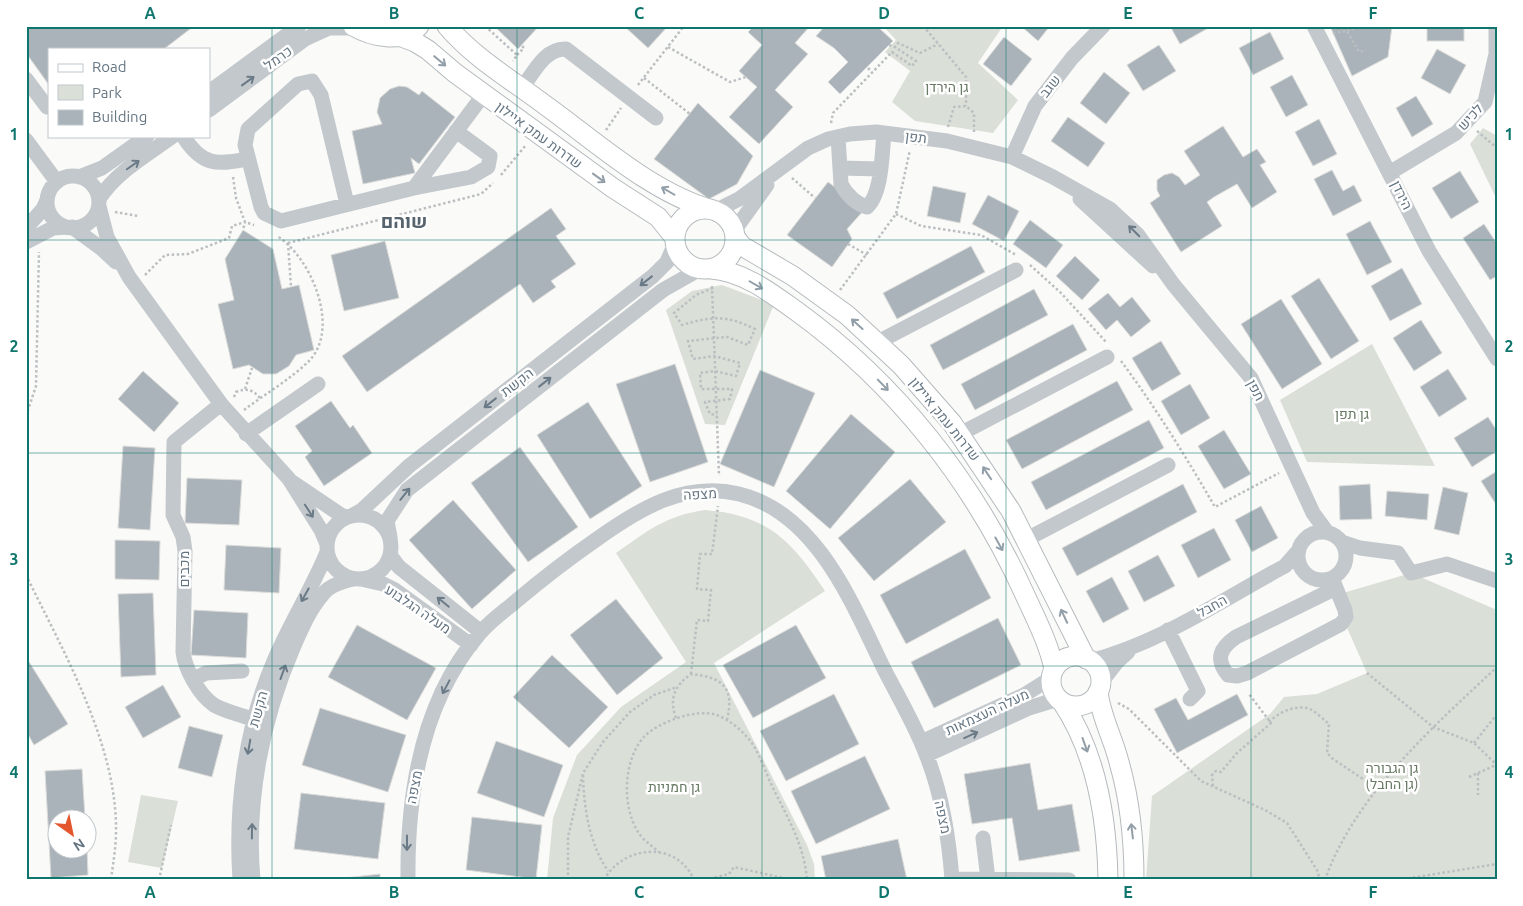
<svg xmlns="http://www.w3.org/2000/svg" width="1523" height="906" viewBox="0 0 1523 906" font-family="Ubuntu,Heebo,sans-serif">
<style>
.green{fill:#dadfd7}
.building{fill:#aab3b9;stroke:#dcdcda}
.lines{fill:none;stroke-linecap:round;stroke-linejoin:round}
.major-casing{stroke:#b5babe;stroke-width:21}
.path{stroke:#bbbfc2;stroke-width:2.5;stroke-dasharray:2.5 2.5;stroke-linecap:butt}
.minor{stroke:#c3c8cc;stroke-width:15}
.major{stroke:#fff;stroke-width:19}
.oneway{stroke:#939fa8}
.oneway2{stroke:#6a7a87}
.grid{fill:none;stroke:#0f766e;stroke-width:1;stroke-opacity:0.55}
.labels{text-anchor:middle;stroke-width:5;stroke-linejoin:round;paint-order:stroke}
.street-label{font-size:14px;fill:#657683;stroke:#fff}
.park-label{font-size:14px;fill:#687a64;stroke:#fff}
.district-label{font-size:19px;font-weight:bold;fill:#57646e;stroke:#fff}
.neatline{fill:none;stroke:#0f766e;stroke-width:2}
.grid-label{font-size:16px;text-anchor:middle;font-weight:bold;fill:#0f766e}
</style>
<rect width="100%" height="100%" fill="#fafaf8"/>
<!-- green -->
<path class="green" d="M883 26H1003L978 63 1018 100 993 133 915 121 892 102 910 71 885 52 896 40Z
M1483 128 1497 136V200L1470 144Z
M722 285 762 300 773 307 725 425 705 424 666 310 692 291Z
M1372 344 1435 466 1307 462 1280 400Z
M705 510C768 515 792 541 825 591L714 663 807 845 814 864 815 880H745L728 877 727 880H547L553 818 577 755 621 707 686 662 616 553C648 531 664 516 705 510Z
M1411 573 1497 610V880H1146L1152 796 1270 714 1284 697 1317 694 1367 673 1333 596Z
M141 795 178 801 162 868 128 862Z"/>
<!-- building -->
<path class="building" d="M26 26H194L164 49H49V85L26 53Z
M494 26H539L518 49Z
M624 26H668L648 48Z
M754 26H810L795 43 808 54 775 90 793 107 759 144 729 117 757 87 739 71 762 45 748 32Z
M825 26H877L893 41 840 94 828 82 848 62 834 48 816 36Z
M1021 26H1050L1038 41Z
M1170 26H1209L1210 27 1180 44Z
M1330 26H1392L1388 57 1352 76Z
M1427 26H1464V41H1427Z
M1270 32 1284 59 1253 75 1239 48Z
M1004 37 1032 59 1011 86 983 64Z
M1159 45 1176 71 1143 91 1127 65Z
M1437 49 1466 65 1450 94 1421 78Z
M1104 72 1130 93 1106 124 1080 103Z
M1292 75 1308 105 1286 117 1270 87Z
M399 86 407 87 419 95 422 91 455 117 419 164 411 158 415 173 363 184 352 131 382 124 377 112 380 98 390 89Z
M1416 96 1433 124 1412 137 1396 108Z
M698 103 753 156 737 184 709 199 654 159Z
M1068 117 1105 143 1088 167 1051 141Z
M1319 119 1337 154 1313 166 1295 132Z
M1223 126 1243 157 1257 149 1266 162 1260 165 1277 192 1252 208 1237 184 1214 197 1207 202 1222 226 1181 252 1150 203 1160 196 1157 190V180L1164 175 1172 173 1179 177 1185 185 1200 175 1184 151Z
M1332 170 1343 191 1354 185 1362 201 1333 216 1314 179Z
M1460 171 1479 202 1451 219 1432 188Z
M828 182 865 209 847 229 852 239 832 267 787 235Z
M933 186 966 193 960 223 927 216Z
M988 195 1019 211 1004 241 972 224Z
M551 208 566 229 556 236 576 264 551 281 556 287 533 303 520 284 367 392 342 356Z
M1030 220 1063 245 1046 268 1013 244Z
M1370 221 1392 262 1367 275 1346 234Z
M1484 224 1497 244V276L1490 280 1463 238Z
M243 230 273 249 282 289 299 285 314 350 296 355 289 366 276 374H263L249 365 233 369 218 304 234 300 225 259Z
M385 241 399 298 344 311 331 255Z
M971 246 985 272 897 319 883 293Z
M1075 256 1100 280 1082 300 1056 276Z
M1402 268 1422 304 1390 321 1371 286Z
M1319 278 1359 341 1331 359 1291 296Z
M1034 289 1048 315 943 370 930 345Z
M1108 293 1120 307 1132 297 1151 321 1131 337 1117 320 1106 330 1088 309Z
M1281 299 1322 364 1282 389 1241 324Z
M1421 320 1442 353 1414 371 1393 338Z
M1073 324 1087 350 975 410 961 384Z
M1161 341 1181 374 1152 391 1132 358Z
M675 364 708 462 650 482 616 384Z
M1448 369 1467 399 1439 417 1420 387Z
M760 370 815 393 774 487 720 464Z
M143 371 179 403 154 432 118 399Z
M1117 381 1133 410 1022 469 1006 440Z
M1190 384 1210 418 1181 435 1161 401Z
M331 401 350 428 353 425 372 453 324 486 305 457 312 451 295 426Z
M588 402 642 486 590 519 537 435Z
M851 414 895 452 830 529 786 491Z
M1488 417 1497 431V451L1472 467 1454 438Z
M1149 420 1164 448 1046 510 1031 482Z
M1224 430 1251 474 1224 489 1198 446Z
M123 446 155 448 150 530 118 528Z
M520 447 578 527 528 562 471 483Z
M1497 471V506L1481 481Z
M187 478 242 480 239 525 185 523Z
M910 479 946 522 874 581 838 538Z
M1183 484 1197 512 1077 576 1062 548Z
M1370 484 1372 519 1340 520 1339 486Z
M1443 487 1468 493 1459 535 1434 529Z
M1387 491 1429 494 1427 520 1385 516Z
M453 500 516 570 472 609 409 540Z
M1261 506 1278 538 1252 552 1235 520Z
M1214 528 1231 560 1198 578 1181 545Z
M115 540 160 541 159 580 115 579Z
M226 545 281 548 279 593 224 590Z
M965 549 991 598 906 644 880 595Z
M1158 555 1175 586 1144 602 1128 571Z
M1112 577 1129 609 1103 623 1086 591Z
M153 593 156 675 121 677 118 594Z
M616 599 663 658 617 695 570 635Z
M194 610 248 613 246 658 191 655Z
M998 618 1021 665 934 708 911 662Z
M357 625 436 668 407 720 328 677Z
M796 625 826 678 753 718 723 665Z
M552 655 608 707 569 748 513 697Z
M26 657 68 724 34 745 26 731Z
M163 685 181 717 143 738 125 707Z
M834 694 859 744 786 781 760 731Z
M1237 694 1248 715 1177 753 1154 709 1176 698 1188 720Z
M320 708 406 735 388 792 302 765Z
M189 726 223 735 212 777 178 768Z
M496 741 563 765 544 817 477 793Z
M865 756 890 809 816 844 791 791Z
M1030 763 1038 810 1072 804 1080 851 1019 861 1012 818 972 824 964 774Z
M82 769 85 818H58V848H87L88 875 51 878 45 771Z
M301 793 385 803 378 859 294 849Z
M472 817 542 825 536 879 466 870Z
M898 839 907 880H826L821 856Z
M380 874V880H327Z"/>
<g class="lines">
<!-- major casing -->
<g class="major-casing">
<path id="major" d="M353 26C372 37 402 44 419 26
M447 26C474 58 512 80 545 105 595 141 653 194 713 210
M399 36 415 42 428 50 455 73 613 188 658 217 675 238
M675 239a30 30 0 1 1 60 0a30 30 0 1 1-60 0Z
M735 237 742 246 793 276 847 315 901 365 952 423 1011 511 1086 659
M711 269C742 271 770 292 795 310 896 383 974 482 1025 595 1036 619 1049 644 1054 669
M1051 681a25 25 0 1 1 50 0a25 25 0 1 1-50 0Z
M1098 692C1101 717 1113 738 1119 762 1130 800 1134 840 1134 880
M1062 702C1097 754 1107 818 1108 880"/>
</g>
<!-- path -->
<path class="path" d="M485 26 517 55 513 61
M927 26 925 28 966 77V106
M1347 31 1356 28
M1333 33 1347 31 1359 52 1366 50
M889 45 895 47
M668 47 730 82 746 77
M517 55 524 48 521 45
M868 68 872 72
M644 78 690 114
M638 85 684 26
M831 123 833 113 892 52 912 66 916 61 895 47 898 43 920 53 938 44
M948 127 954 107 966 106 974 113V134
M606 130 621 108
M1477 131 1497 148
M501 175 526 145
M233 177 236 198 245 222 254 225
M792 178 815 198
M115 212 138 216
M896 214 921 226 981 235 1016 255
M288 243 481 194 493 183
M288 243 291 287
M848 244 867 255
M1030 265 1060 292 1107 343
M145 275 165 255 188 254 229 238 232 226 245 222 243 230
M712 286 719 476
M713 288 696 295 674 313 682 325C712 316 727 315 755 329L748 345 727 337 688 341 693 359 714 356 740 363 736 376 715 371 700 373 701 389H732L730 399 705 402 710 414 717 415
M840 290 896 214 910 150
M1121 361C1156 408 1186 457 1215 507L1279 473
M245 389 252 368
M234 397 236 392C247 388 252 389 260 398
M244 410C265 394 291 379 309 361 341 328 311 257 277 236
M26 416 36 386 39 252
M26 575C63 651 117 744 116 831 116 847 113 864 111 880
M1367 673 1433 727 1474 743 1497 765
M691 674 697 620 708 621 711 590 697 589 700 554H712L718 506
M1118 703 1129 709 1201 781 1265 810 1287 823 1317 870 1320 880
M676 718C669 699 674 686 691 674 722 677 735 687 727 720
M1269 722C1279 712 1296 704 1310 709 1316 712 1323 719 1329 724L1327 753 1333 759 1378 789
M1474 743 1497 714
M1478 773V795
M583 775C584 809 589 843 608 871
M1469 777 1496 765
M1213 786 1212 775 1216 771 1221 772 1236 754 1271 723 1249 694
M660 853C652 846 643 840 638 832 622 806 623 762 643 738 657 722 697 708 717 715 729 720 739 728 747 737 758 748 766 774 773 788 788 819 804 844 807 880
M159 880 171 825
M568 880V837L583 773 603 742 630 712 654 695 677 687
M604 880C623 845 677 840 694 880
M705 880 729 874 734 867 792 880
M1325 880C1354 796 1434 726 1497 667
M1398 880 1497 864"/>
<!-- minor -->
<path class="minor" d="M1314 26 1429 251 1497 359
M26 79 47 107
M522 88C534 72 545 48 566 49L656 118
M209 92 299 26
M209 110 305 39 329 28H356
M183 136C202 166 216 165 248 159
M838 137 841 184C846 194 856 204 867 207 882 194 882 153 884 133
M26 140 57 182
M1012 157 1035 106 1072 58 1103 26
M840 168 880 169
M1391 172 1456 133 1485 102 1496 54V26
M47 202a26 26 0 1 1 52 0a26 26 0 1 1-52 0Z
M79 177 102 168 147 136
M414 188 471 177 488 167 490 156 456 131
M99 199C116 172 147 155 173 136
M1080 199 1153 266
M347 204 321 95 312 81 298 84 248 129 245 145 261 207 264 213 281 221 414 188 484 94
M99 206 107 237 129 277 221 404 289 479 321 530 327 544
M715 211 739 199 808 148 828 139 850 134 876 132 947 141 1012 157 1053 177 1110 209 1138 235 1173 284 1251 378 1313 513 1327 532
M72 227 102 249 116 262
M26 228 43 209 47 200
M734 231 767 185
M26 242 53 228 67 227
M878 342 1016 270
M221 404 174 442 173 515 183 537 185 551 183 652C185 669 199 695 214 705 226 712 242 715 255 720
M246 434 318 384
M960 434 1107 357
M292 482 341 515 347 517
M327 547a32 32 0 1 1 64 0a32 32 0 1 1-64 0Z
M353 515 362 510 409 466 653 276 667 262 675 243
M1298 556a24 24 0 1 1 48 0a24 24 0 1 1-48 0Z
M390 537 387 521 407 490 663 290 700 269
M1027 539 1168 465
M1342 542 1360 548 1398 553 1411 573 1447 564 1497 581
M390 555 399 567 481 632
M1332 578 1345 610 1346 617 1341 624 1247 673 1237 676 1228 675C1215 659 1220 648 1236 637L1336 588
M361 579 383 584 395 590 471 645
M1168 630 1198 691 1190 699
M1090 661C1160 643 1222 600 1285 566L1299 550
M194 679 206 673 242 671
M1100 684 1117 662 1128 652
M921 742 1024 695 1051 678
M927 755 1029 708 1058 699
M983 838 988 879
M952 879 1069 880
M240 880C235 806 245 729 274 661 290 623 312 589 327 552
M253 880C246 801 262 720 293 648 301 630 309 610 323 594 330 585 342 582 353 579
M408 880C407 794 422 700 480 633 490 621 503 612 515 602 541 580 568 559 597 539 639 509 684 481 739 494 818 513 853 606 885 671 899 698 915 725 926 754 942 794 949 837 952 880"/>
<!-- major -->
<use href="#major" class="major"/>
</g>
<!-- one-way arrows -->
<defs><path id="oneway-shaft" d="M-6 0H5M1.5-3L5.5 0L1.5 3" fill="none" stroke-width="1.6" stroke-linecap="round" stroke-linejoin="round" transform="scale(1.25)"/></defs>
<g class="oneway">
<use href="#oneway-shaft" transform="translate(440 61) rotate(40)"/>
<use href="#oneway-shaft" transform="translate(599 178) rotate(36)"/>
<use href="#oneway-shaft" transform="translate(668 191) rotate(-150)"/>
<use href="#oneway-shaft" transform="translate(756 285) rotate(30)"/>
<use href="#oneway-shaft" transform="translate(857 324) rotate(-138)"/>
<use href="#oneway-shaft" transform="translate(883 385) rotate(46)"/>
<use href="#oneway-shaft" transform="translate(987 473) rotate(-124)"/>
<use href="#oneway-shaft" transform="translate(999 544) rotate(61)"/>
<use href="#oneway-shaft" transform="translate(1064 616) rotate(-115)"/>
<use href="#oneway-shaft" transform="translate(1085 745) rotate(70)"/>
<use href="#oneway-shaft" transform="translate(1132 831) rotate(-97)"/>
</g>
<g class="oneway2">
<use href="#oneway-shaft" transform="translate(248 81) rotate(-36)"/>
<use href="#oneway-shaft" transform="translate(133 165) rotate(-35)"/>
<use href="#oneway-shaft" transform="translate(1134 231) rotate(-135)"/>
<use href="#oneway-shaft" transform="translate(646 281) rotate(142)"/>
<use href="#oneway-shaft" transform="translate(545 382) rotate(-38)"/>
<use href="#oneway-shaft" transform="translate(490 403) rotate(142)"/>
<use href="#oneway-shaft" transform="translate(405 494) rotate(-51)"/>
<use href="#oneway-shaft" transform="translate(309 511) rotate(57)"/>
<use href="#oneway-shaft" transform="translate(305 595) rotate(119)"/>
<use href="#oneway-shaft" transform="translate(443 602) rotate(-141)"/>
<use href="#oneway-shaft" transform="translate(283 672) rotate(-70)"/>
<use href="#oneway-shaft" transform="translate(446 687) rotate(118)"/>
<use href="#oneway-shaft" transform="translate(971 735) rotate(-24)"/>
<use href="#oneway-shaft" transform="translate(249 747) rotate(100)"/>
<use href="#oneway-shaft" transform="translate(252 831) rotate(-89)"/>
<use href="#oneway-shaft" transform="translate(407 843) rotate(90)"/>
</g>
<!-- grid -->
<path class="grid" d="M272 26V880M517 26V880M762 26V880M1006 26V880M1251 26V880M26 240H1497M26 453H1497M26 666H1497"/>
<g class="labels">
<!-- street labels -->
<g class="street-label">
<text transform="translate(278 58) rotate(-36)" y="5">כרמל</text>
<text transform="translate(1050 86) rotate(-52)" y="5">שגב</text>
<text transform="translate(1470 117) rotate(-48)" y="5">לכיש</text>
<text transform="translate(539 135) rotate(36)" y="5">שדרות עמק איילון</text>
<text transform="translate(916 137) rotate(7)" y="5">תפן</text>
<text transform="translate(1402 195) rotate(64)" y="5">הירדן</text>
<text transform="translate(517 382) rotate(-38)" y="5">הקשת</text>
<text transform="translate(1256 390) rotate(62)" y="5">תפן</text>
<text transform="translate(945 419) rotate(51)" y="5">שדרות עמק איילון</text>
<text transform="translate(700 494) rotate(-3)" y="5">מצפה</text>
<text transform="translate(184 569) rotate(-90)" y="5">מכבים</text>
<text transform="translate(1212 606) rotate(-29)" y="5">החבל</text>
<text transform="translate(418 609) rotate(34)" y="5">מעלה הגלבוע</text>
<text transform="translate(258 709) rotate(-74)" y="5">הקשת</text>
<text transform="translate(987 712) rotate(-25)" y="5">מעלה העצמאות</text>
<text transform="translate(414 787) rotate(-79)" y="5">מצפה</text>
<text transform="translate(943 817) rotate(78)" y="5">מצפה</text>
</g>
<!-- park labels -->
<g class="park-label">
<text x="947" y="92">גן הירדן</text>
<text x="1352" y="419">גן תפן</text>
<text x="1392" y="773">גן הגבורה<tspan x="1392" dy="16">(גן החבל)</tspan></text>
<text x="674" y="792">גן חמניות</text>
</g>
<!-- district labels -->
<g class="district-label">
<text x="404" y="228">שוהם</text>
</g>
</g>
<!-- border -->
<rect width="1523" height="906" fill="none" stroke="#ffffff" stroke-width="55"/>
<!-- legend -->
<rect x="48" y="48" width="162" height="90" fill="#ffffff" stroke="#c1c8cd"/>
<rect x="58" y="64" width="25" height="8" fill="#ffffff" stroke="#c1c8cd"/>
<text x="92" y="72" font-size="15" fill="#657683">Road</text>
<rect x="58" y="85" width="25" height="15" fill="#dadfd7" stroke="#c1c8cd"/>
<text x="92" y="98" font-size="15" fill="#657683">Park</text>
<rect x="58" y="110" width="25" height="15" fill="#aab3b9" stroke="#c1c8cd"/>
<text x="92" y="122" font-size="15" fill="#657683">Building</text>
<!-- north arrow -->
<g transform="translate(72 834) rotate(147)"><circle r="24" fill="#ffffff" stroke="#c1c8cd"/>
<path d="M0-4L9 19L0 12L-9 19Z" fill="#e4572e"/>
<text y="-8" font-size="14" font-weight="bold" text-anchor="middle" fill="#657683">N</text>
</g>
<rect x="28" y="28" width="1468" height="850" class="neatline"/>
<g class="grid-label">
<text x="150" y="19">A</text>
<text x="394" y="19">B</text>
<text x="639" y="19">C</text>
<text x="884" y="19">D</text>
<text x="1128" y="19">E</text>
<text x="1373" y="19">F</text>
<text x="14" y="140">1</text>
<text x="1509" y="140">1</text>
<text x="14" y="352">2</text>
<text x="1509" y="352">2</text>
<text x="14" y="565">3</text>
<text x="1509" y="565">3</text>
<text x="14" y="778">4</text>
<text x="1509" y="778">4</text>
<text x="150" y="898">A</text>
<text x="394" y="898">B</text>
<text x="639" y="898">C</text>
<text x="884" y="898">D</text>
<text x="1128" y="898">E</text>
<text x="1373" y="898">F</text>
</g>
</svg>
